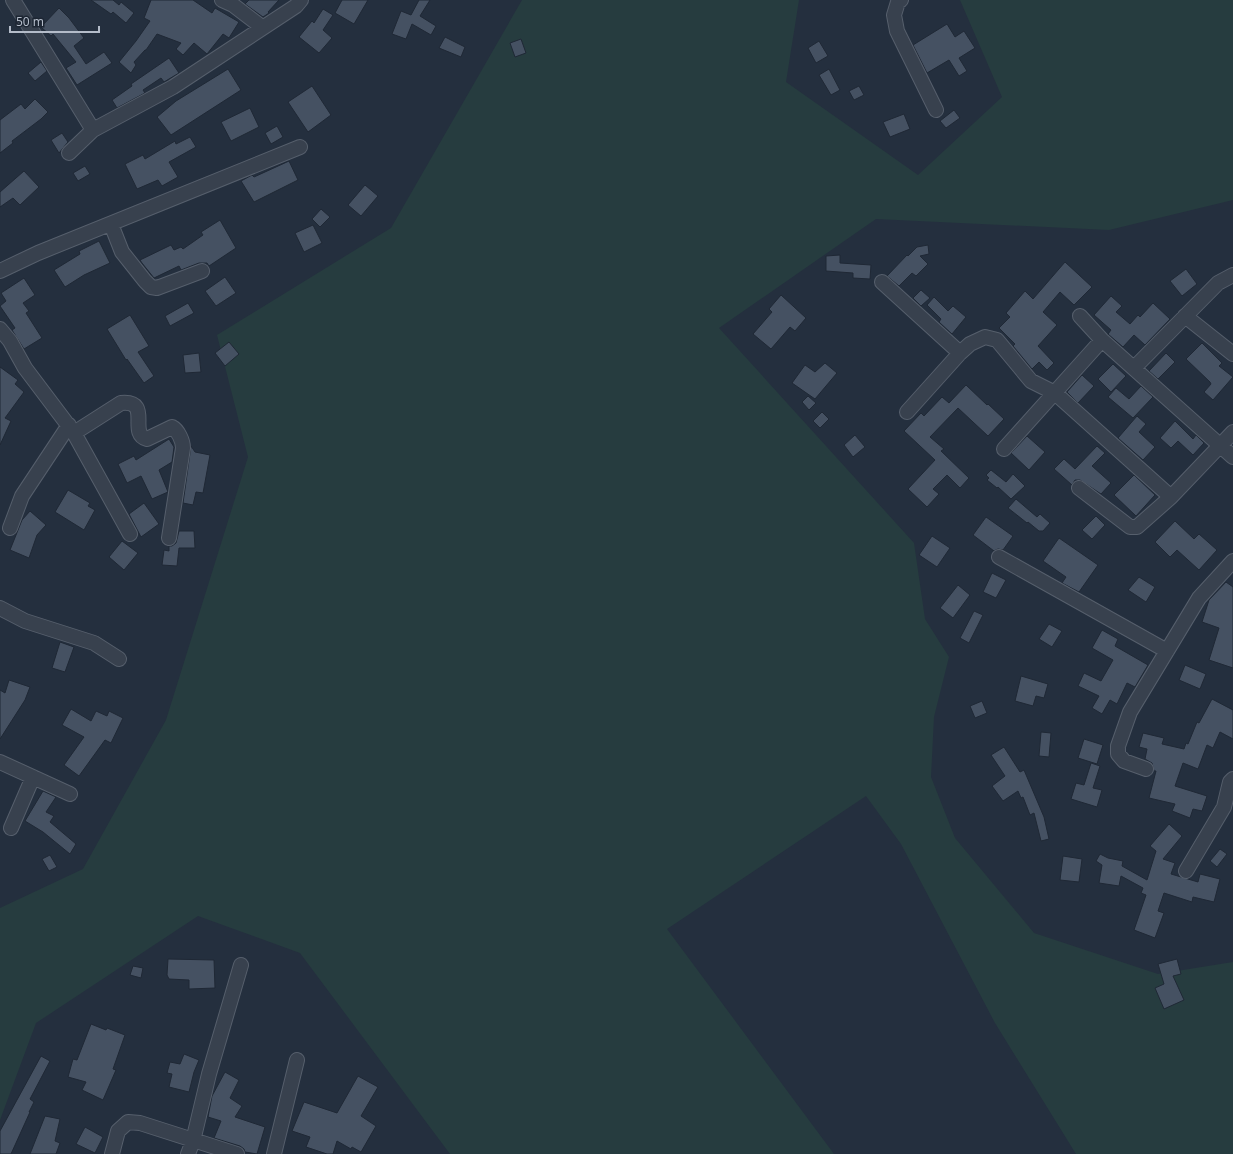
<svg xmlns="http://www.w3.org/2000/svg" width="1233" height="1154" viewBox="0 0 1233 1154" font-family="'Noto Sans',sans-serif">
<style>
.green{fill:#263c3f}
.building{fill:#455162;stroke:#1f2835}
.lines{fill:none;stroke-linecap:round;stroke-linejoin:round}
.minor-casing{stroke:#565f6c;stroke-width:16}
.minor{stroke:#38414e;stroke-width:14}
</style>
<rect width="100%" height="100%" fill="#242f3e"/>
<!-- green -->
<path class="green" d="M522 0H799L786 82 918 175 1002 97 960 0H1233V200L1109 230 876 219 719 328 914 543 925 619 949 657 934 717 931 777 955 838 1034 933 1158 974 1233 962V1154H1076L995 1023 901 844 866 796 667 929 834 1154H450L300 953 198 916 36 1023 0 1120V908L83 869 166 720 248 457 217 335 391 228Z"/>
<!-- building -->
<path class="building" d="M91 0H113L119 5 121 2 134 13 126 23 113 12 111 14Z
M151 0H193L212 13 215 8 239 22 229 38 223 34 207 54 194 43 183 55 176 49 181 43 157 34 146 50H145L134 62 136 65 131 73 119 62 136 41 150 21 144 18Z
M249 0H279L268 12 269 13 263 17 245 4Z
M342 0H368L354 24 335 13Z
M419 0H430L420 16 436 26 431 35 412 24 406 39 392 34 401 11 411 15Z
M59 8 69 18 84 38 74 46 86 64 104 52 112 63 77 85 66 68 76 62 53 34 51 36 41 27Z
M323 9 333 15 323 30 332 38 319 53 299 37 312 21 314 23Z
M947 24 955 37 964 31 975 48 959 58 967 71 959 76 949 60 927 73 913 45Z
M445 37 465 47 461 57 439 48Z
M521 39 526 53 515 57 510 43Z
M819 41 828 56 816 63 808 48Z
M169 58 179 73 164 82 161 78 143 90 145 93 117 108 112 100 132 86 131 84Z
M41 62 47 71 35 81 28 73Z
M228 69 241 90 171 135 157 117 176 101Z
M829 69 840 90 831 95 819 75Z
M312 86 331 115 308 132 288 102Z
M859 86 864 95 854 100 849 91Z
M35 99 48 112 41 119 12 141 13 143 0 153V120L21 104 25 109Z
M250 108 259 127 231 141 221 122Z
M954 110 960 118 946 128 940 121Z
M904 114 910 129 890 137 883 122Z
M277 126 283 137 271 144 265 133Z
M62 133 68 142 59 153 51 140Z
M190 137 196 147 169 162 178 177 162 186 158 180 137 189 125 164 143 155 145 159 175 141 176 144Z
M289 161 298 180 254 202 241 181 252 175 254 177Z
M85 166 90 174 78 181 73 173Z
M24 171 39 187 20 205 13 198 0 207V192Z
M365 185 378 196 361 216 348 205Z
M321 209 330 217 320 227 312 219Z
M220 220 236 248 209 266 207 263H199L181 270 179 266 154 278 142 263 140 260 171 245 174 250 181 247 183 249 203 235 201 232Z
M313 225 322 243 304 252 295 233Z
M99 241 110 263 84 275 65 287 54 270 80 254 79 251Z
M928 245 929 254 920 256 928 264 916 276 912 273 899 286 887 276 907 255 908 256 917 247Z
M840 255V263L871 265 870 279 853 278V273L826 271V256Z
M1065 262 1092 287 1074 305 1060 292 1043 312 1057 325 1038 346 1054 363 1047 370 1039 362 1032 369 1013 346 1015 344 999 328 1010 317 1006 313 1025 291 1033 299Z
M1186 269 1197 284 1182 296 1170 281Z
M225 277 236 293 216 306 205 291Z
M24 278 35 295 23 303 29 311 26 313 42 338 24 349 12 330 15 328 0 306 6 301 1 293Z
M921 290 930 298 921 306 913 298Z
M781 295 806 318 795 331 790 327 771 349 753 334 772 312 769 309Z
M1111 296 1122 306 1116 312 1130 324 1138 315 1140 317 1153 303 1170 319 1145 345 1134 335 1123 347 1108 334 1111 330 1094 315Z
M934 297 948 311 953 306 966 317 952 334 939 322 941 319 927 305Z
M188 303 194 313 170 326 165 316Z
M130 315 149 346 138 352 154 376 144 383 127 359 126 360 107 329Z
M229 342 239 354 225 366 215 353Z
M1202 343 1222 363 1219 366 1233 377 1213 400 1204 392 1211 384 1210 382 1186 359Z
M199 353 201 372 185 373 183 355Z
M1166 353 1175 362 1158 379 1149 371Z
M825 363 837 373 815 399 792 383 805 365 815 372Z
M1113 364 1126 376 1111 392 1098 379Z
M0 367 18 380 15 384 24 392 5 418 11 421 0 445Z
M1082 375 1094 386 1078 403 1067 392Z
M966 385 987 405 988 404 1004 419 988 436 958 408 930 437 944 449 941 451 969 478 960 488 947 475 933 489 939 494 927 507 908 489 935 460 904 431 921 413 924 416 942 397 949 403Z
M1141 386 1153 397 1133 418 1108 397 1116 388 1129 399Z
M808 396 816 403 809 410 802 402Z
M822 412 829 419 820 428 813 421Z
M1137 416 1146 424 1139 432 1155 447 1143 460 1118 438Z
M1175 421 1193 439 1196 435 1204 443 1193 455 1178 441 1171 448 1160 438Z
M855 435 865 447 853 457 844 445Z
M1027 436 1045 452 1029 470 1011 453Z
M169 439 174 447 172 462 159 470 168 492 152 499 141 476 127 483 118 464 134 456 136 460Z
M191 446 195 452 210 455 203 493 196 492 193 505 183 503Z
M1097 446 1105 453 1092 466 1111 483 1101 494 1080 480H1075L1072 485 1054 469 1064 459 1075 469Z
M991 470 1006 482 1013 474 1025 486 1011 499 998 487 997 488 987 480 989 478 986 475Z
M1134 475 1155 495 1136 516 1114 495Z
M68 490 90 503 88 506 95 510 84 530 55 512Z
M1016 499 1037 517 1040 514 1050 523 1043 531H1039L1028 522 1027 523 1008 508Z
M144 503 159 524 141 537 129 514Z
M30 511 46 525 37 535 29 558 10 550 22 520Z
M1096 516 1105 525 1092 539 1082 530Z
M986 517 1013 536 1003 550 998 549 994 551 973 535Z
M1175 521 1194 539 1199 534 1217 550 1199 570 1177 550 1170 557 1155 542Z
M179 531H194L195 548H179L177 566 162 565 164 550 169 551V546H172L176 543Z
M932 536 950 548 937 567 919 555Z
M1059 538 1098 565 1079 592 1062 583 1066 577 1043 561Z
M122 541 138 553 124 570 109 557Z
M992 573 1006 580 996 598 983 592Z
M1139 577 1155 587 1146 602 1128 590Z
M1226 582 1233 587V668L1209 660 1219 628 1202 622 1209 600Z
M958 585 970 595 953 618 940 608Z
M974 611 983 615 969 643 960 638Z
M1049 624 1062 631 1052 647 1039 639Z
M1102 630 1118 639 1115 646 1148 665 1135 687 1127 683 1117 704 1110 700 1102 714 1092 708 1099 696 1078 686 1084 673 1101 681 1113 660 1092 648Z
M60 642 74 647 65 672 52 668Z
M1185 665 1206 674 1200 689 1179 680Z
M1021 676 1048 684 1044 698 1036 696 1033 706 1015 701Z
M9 680 30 687 25 700 0 739V690L5 693Z
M1212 699 1233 710V739L1220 732 1213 748 1207 745 1198 769 1183 763 1175 786 1207 796 1202 811 1193 809 1190 818 1172 811 1175 804 1149 798 1156 771H1154L1152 763 1145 759 1147 749 1139 747 1143 733 1164 738 1162 744 1184 749 1186 743 1188 744 1197 722 1199 723Z
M982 701 987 713 975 718 970 706Z
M71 709 91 721 96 711 107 716 109 711 123 718 111 743 105 740 79 776 64 765 84 737 62 725Z
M1041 732 1051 733 1049 757 1039 756Z
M1084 739 1103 745 1097 764 1078 758Z
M1004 747 1020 772 1024 770 1044 817 1049 839 1041 841 1034 813 1030 815 1023 797 1021 798 1018 791 1003 801 992 786 1005 776 991 755Z
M1091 763 1100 766 1093 788 1102 790 1097 807 1071 799 1076 783 1084 785Z
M43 791 56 797 46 812 54 816 50 822 76 844 70 854 43 832 25 821Z
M1169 824 1182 836 1163 859 1175 863 1171 874 1198 882 1200 874 1220 879 1214 902 1193 897 1192 902 1164 893 1158 911 1164 913 1155 938 1134 930 1146 895 1141 893 1143 888 1121 876 1119 886 1099 883 1102 865 1096 861 1100 854 1108 858 1123 861 1122 866 1147 880 1156 851 1150 846Z
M1220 849 1227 854 1217 867 1210 861Z
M50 855 57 867 49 871 42 859Z
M1063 856 1082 859 1079 882 1060 880Z
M168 959 214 960 215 988 189 989V980L169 979 167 975Z
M1177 959 1181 974 1173 976 1184 1000 1164 1009 1155 988 1164 984 1158 964Z
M133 966 143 968 141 978 130 975Z
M91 1024 106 1030 107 1028 125 1035 113 1069 116 1070 103 1100 82 1090 86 1082 68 1077 73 1059 77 1060Z
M184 1054 199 1060 194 1072 189 1092 169 1087 172 1074 167 1073 170 1062 180 1064Z
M41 1056 50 1061 30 1099 34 1102 29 1112H30L11 1154H0V1131Z
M225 1072 239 1080 230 1098 242 1106 235 1117 265 1127 257 1154 245 1152 244 1149 240 1146 214 1138 221 1121 208 1117 212 1096Z
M358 1076 378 1087 361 1116 376 1126 361 1152 352 1147 351 1149 337 1141 333 1154H327L306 1147 310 1137 292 1131 304 1102 337 1113Z
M45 1116 60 1119 55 1141 60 1143 56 1154H30Z
M85 1127 103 1137 95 1153 76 1144Z"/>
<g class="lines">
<!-- minor casing -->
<g class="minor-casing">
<path id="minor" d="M13 0 93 130
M222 0 233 5 262 27
M901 0 898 2 894 15 897 31 936 110
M69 153 93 130 173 87 296 6 301 0
M111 224 122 252 145 281 151 287 157 288 202 271
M0 271 38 253 300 147
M882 282 960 353
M1080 316 1102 340 1233 457
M1185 316 1233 354
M0 329 10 341 25 368 74 433 130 534
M1134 368 1218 283 1233 275
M907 412 960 353 970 344 985 337 997 340 1031 381 1055 393 1171 497
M74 433 121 403C153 400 127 434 147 439L172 427C178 430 183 441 183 448L169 538
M1004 449 1102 340
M1079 488 1130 527H1137L1171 497 1233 432
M10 528 22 496 69 425
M999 557 1167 651
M0 608 25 621 94 643 119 659
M0 762 70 794
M1146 769 1124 761 1118 754V746L1130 712 1199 598 1233 561
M11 828 33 777
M1186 871 1224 807 1230 782 1233 779
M112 1154 118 1131 128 1122 140 1123 237 1154
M188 1154 193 1141 209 1074 241 965
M274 1154 297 1060"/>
</g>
<!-- minor -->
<use href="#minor" class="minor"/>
</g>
<!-- scale -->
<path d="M10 26v6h89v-6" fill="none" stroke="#b4bcc9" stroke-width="2"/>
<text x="16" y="26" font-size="12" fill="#b4bcc9" stroke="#1d2633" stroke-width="3" paint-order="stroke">50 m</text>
</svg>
